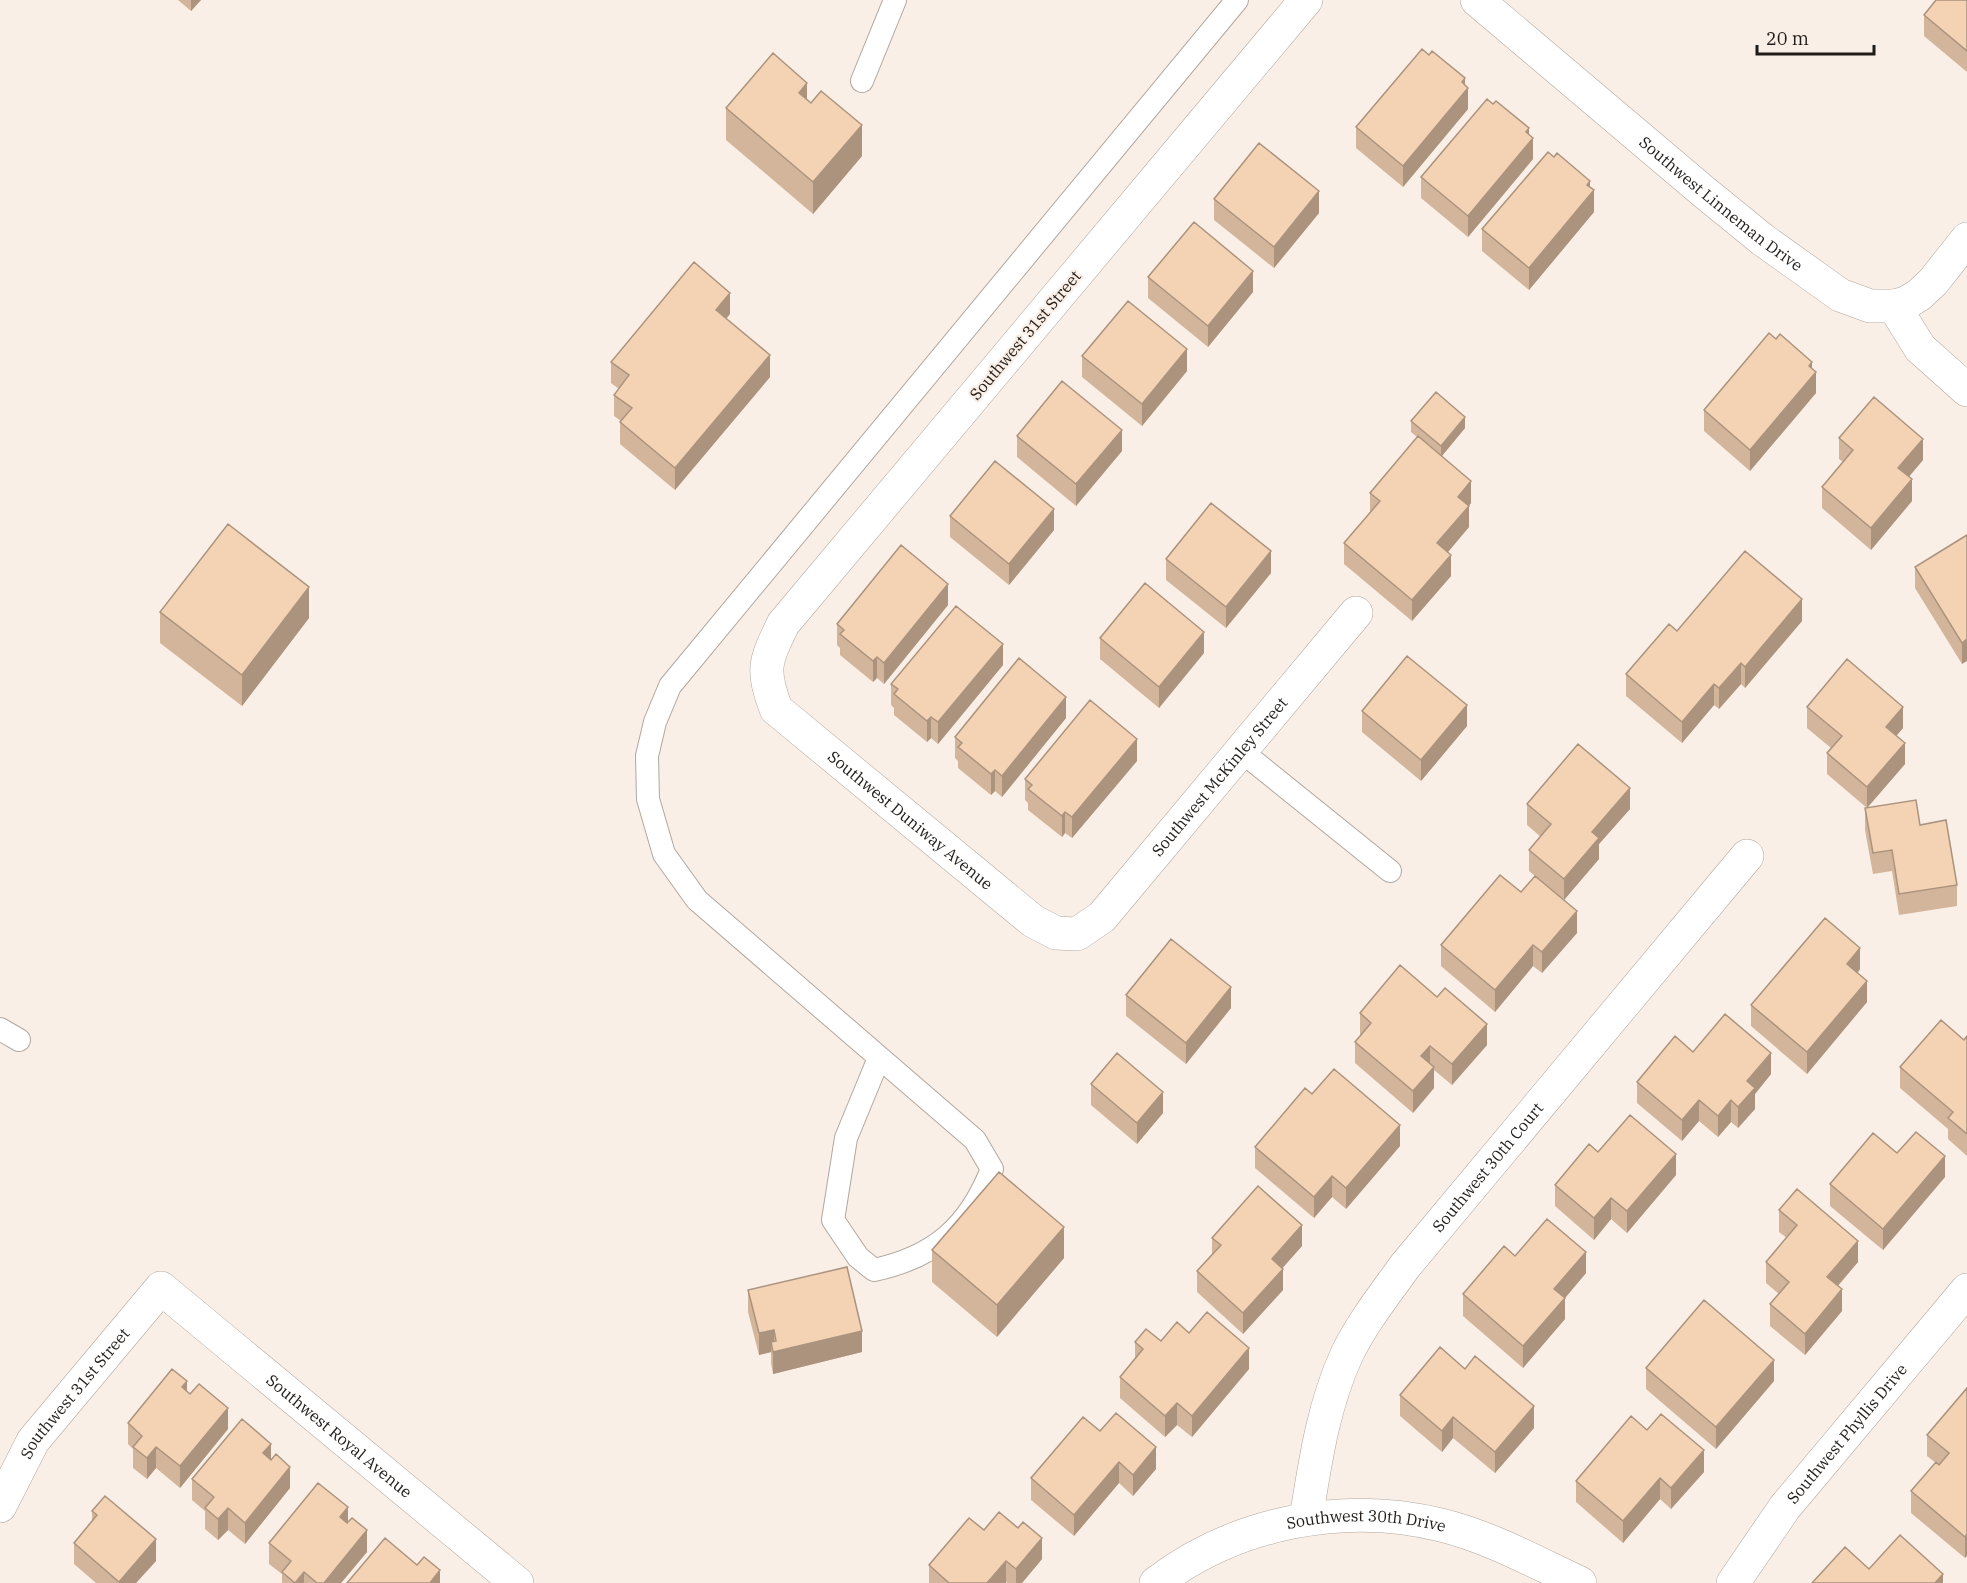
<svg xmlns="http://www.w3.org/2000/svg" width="1967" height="1583" viewBox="0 0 1967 1583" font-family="'IBM Plex Serif',serif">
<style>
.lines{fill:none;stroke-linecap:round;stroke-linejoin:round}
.service-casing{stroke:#b1a79f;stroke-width:24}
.minor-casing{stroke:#b1a79f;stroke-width:34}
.tertiary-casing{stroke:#b1a79f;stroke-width:34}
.service{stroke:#fff;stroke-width:22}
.minor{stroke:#fff;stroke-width:33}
.tertiary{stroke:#fff;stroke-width:33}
.wall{fill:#d2b59b}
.shaded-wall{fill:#ab937e}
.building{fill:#f4d2b4;stroke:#ab937e;stroke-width:1.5}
.labels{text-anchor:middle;stroke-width:4.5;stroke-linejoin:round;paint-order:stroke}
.street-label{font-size:16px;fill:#1f1b18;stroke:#faefe6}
</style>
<rect width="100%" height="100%" fill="#faefe6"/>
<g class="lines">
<!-- service casing -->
<g class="service-casing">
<path id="service" d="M862 81 895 0
M1241 751 1390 871
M0 1029 19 1040
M879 1058 846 1138 833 1220 858 1257 874 1270C935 1257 969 1227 992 1169L975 1140 697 900 664 854 648 799 647 756 655 722 670 686 1237 0"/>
</g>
<!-- minor casing -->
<g class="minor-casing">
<g id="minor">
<path id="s1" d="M1306 0 783 624C765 662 761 668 776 709L1033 921 1056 933 1077 934 1102 917 1356 613"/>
<path d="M1894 306 1920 348 1967 390"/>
<path id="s2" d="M0 1506 33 1441 161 1288 517 1583"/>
<path id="s3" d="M1306 1519C1315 1463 1323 1406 1347 1354 1362 1323 1385 1294 1405 1266L1747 856"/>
<path id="s4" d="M1156 1583C1236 1522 1344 1501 1441 1525 1490 1537 1535 1562 1580 1583"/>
<path id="s5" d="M1733 1583 1785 1507 1967 1290"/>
</g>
</g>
<!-- tertiary casing -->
<g class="tertiary-casing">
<g id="tertiary">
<path id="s6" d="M1477 0 1704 192 1763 240 1840 295 1870 306H1894L1906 303 1919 295 1933 282 1967 239"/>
</g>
</g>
<!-- service -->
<use href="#service" class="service"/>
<!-- minor -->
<use href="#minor" class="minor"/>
<!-- tertiary -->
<use href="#tertiary" class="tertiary"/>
</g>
<!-- wall -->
<path class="wall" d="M178 0H201L191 11Z
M1967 0V72L1924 36V15Z
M1465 85 1468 109 1403 187 1356 148V127Z
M807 99 862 156 813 214 726 140V108Z
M1529 135 1533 159 1468 237 1421 198V177Z
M1590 187 1594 212 1529 290 1482 251V229Z
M1214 199 1319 213 1274 268 1214 220Z
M1148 277 1253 292 1208 347 1148 298Z
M730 314 726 319 770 377 675 490 620 444V422L621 421 614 416V395L619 389 611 383V362Z
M1082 356 1187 371 1142 426 1082 377Z
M1812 369 1816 393 1750 471 1704 431V410Z
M1411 421 1465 428 1442 456 1471 503 1469 506V527L1448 552 1451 576 1412 621 1344 564V543L1370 513V493L1417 437 1411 432Z
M1017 436 1122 451 1076 506 1017 457Z
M1839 438 1923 460 1909 477 1912 501 1871 550 1822 508V487L1843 462 1839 459Z
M950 516 1054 530 1009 585 950 537Z
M1967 535 1962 664 1915 588V567Z
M1166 559 1271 573 1226 628 1166 580Z
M948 605 884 684 877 678 873 682 840 655V648L837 645V624Z
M160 612 309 618 242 706 160 643Z
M1802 621 1745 688 1741 684 1719 709 1714 705 1682 743 1626 696V674L1677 631Z
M1100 638 1204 653 1159 708 1100 659Z
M1003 665 938 744 931 738 927 742 894 715V708L891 705V684Z
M1807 707 1903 728 1896 736 1905 764 1867 808 1920 825 1957 885V906L1899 915 1892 871 1873 874 1865 830V808H1867L1827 774V753L1831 748 1807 728Z
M1362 711 1467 726 1421 781 1362 732Z
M1066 718 1002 797 995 791 991 795 958 768V761L955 758V737Z
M1137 761 1072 838 1065 833 1062 837 1028 810V803L1025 800V779Z
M1527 804 1630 809 1599 844V859L1564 900 1529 871V850L1541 837 1527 825Z
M1521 892 1577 933 1542 973 1533 966 1495 1012 1441 966V945Z
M1860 969 1858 973 1867 1002 1807 1074 1751 1026V1005Z
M1126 995 1231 1008 1186 1064 1126 1016Z
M1360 1013 1487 1045 1452 1085 1434 1070V1088L1413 1113 1355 1063V1042L1361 1035 1360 1034Z
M1967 1036V1156L1948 1139V1129L1900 1088V1067L1964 1040Z
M1693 1052 1771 1074 1755 1094V1109L1738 1128 1731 1122 1718 1137 1699 1121 1682 1141 1637 1103V1082Z
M1091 1084 1163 1113 1137 1144 1091 1105Z
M1312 1094 1400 1146 1346 1209 1332 1197 1314 1218 1255 1168V1147Z
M1598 1152 1676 1175 1627 1233 1611 1219 1594 1240 1555 1206V1185Z
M1897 1153 1945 1177 1883 1250 1830 1206V1184Z
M1779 1210 1858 1262 1838 1286 1842 1311 1805 1355 1770 1326V1304L1779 1294 1766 1283V1262L1787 1238 1779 1232Z
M1212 1238 1302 1246 1282 1268 1283 1290 1243 1334 1197 1292V1271L1212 1254Z
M932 1250 1064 1258 997 1337 932 1282Z
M1515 1256 1586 1273 1565 1298V1319L1523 1368 1463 1316V1294Z
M748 1290 862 1352 773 1374 771 1363V1352L759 1355 748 1312Z
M1189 1333 1249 1369 1192 1437 1177 1425 1165 1437 1120 1398V1377L1135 1359V1342L1161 1341Z
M1646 1368 1774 1381 1716 1449 1646 1389Z
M1967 1388 1965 1558 1911 1513V1491L1936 1463 1927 1456V1435Z
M187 1391 228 1429 180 1488 156 1468 147 1479 133 1468V1449L128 1444V1423Z
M1400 1395 1534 1428 1495 1473 1453 1438 1442 1452 1400 1416Z
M1647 1430 1704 1472 1671 1509 1660 1499 1623 1543 1576 1502V1481Z
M1100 1431 1156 1469 1133 1496 1119 1483 1074 1536 1031 1500V1478Z
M271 1444V1460L290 1488 245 1544 228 1530 218 1540 205 1529V1511L192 1500V1479Z
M92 1511 156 1561 136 1583H96L74 1564V1543L92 1521Z
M348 1522 367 1552 341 1583H282V1574L269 1564V1543Z
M984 1530 1042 1559 1022 1583H1008L1006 1582V1583H929V1565Z"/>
<!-- shaded-wall -->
<path class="shaded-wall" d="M191 0H201L191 11Z
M1465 78V92L1468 88V109L1403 187V166Z
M807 83V114L799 93Z
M862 125V156L813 214V182Z
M1529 128V142L1533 138V159L1468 237V216Z
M1590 181V195L1594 190V212L1529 290V268Z
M1319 191V213L1274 268V247Z
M1253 271V292L1208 347V326Z
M730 293V314L716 331V310Z
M1187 349V371L1142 426V404Z
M770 355V377L675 490V468Z
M1812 362V375L1816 372V393L1750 471V450Z
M1465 417V428L1441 457V446Z
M1122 430V451L1076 506V484Z
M1923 439V460L1898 489V468Z
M1912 479V501L1871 550V528Z
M1471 481V503L1458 518V497Z
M1469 506V527L1437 565V543Z
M1054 509V530L1009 585V564Z
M1271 551V573L1226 628V607Z
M1451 555V576L1412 621V600Z
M948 584V605L884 684V663Z
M309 587V618L242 706V675Z
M1802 599V621L1745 688V667Z
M1204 632V653L1159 708V687Z
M1967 639V661L1962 664V643Z
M1003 644V665L938 744V722Z
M877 657V678L873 682V661Z
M1741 663V684L1719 709V688Z
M1714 684V705L1682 743V722Z
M1066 697V718L1002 797V776Z
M1467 705V726L1421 781V760Z
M1903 707V728L1886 748V727Z
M931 717V738L927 742V721Z
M1137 739V761L1072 838V817Z
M1905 743V764L1867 808V787Z
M995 770V791L991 795V774Z
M1630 788V809L1599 844V859L1564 900V879L1592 832Z
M1065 812V833L1062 837V816Z
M1577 911V933L1542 973V952Z
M1533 945V966L1495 1012V990Z
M1860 948V969L1847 985V964Z
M1867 981V1002L1807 1074V1052Z
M1231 987V1008L1186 1064V1043Z
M1487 1024V1045L1452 1085V1064Z
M1430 1046V1067L1421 1056Z
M1771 1053V1074L1755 1094V1109L1738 1128V1107L1747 1081Z
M1434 1067V1088L1413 1113V1091Z
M1163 1092V1113L1137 1144V1123Z
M1699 1100V1121L1682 1141V1120Z
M1731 1100V1122L1718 1137V1116Z
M1400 1125V1146L1346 1209V1188Z
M1676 1154V1175L1627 1233V1211Z
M1945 1156V1177L1883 1250V1229Z
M1332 1176V1197L1314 1218V1197Z
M1611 1198V1219L1594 1240V1218Z
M1302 1225V1246L1272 1280V1259Z
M1064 1227V1258L997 1337V1305Z
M1858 1241V1262L1827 1298V1277Z
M1586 1252V1273L1565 1298V1319L1523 1368V1346L1554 1289Z
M1283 1269V1290L1243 1334V1313Z
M1842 1289V1311L1805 1355V1334Z
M774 1330V1351L771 1342V1352L759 1355V1333Z
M862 1331V1352L773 1374V1352Z
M1249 1348V1369L1192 1437V1416Z
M1774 1360V1381L1716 1449V1427Z
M187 1381V1403L182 1387Z
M1177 1403V1425L1165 1437V1416Z
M1534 1406V1428L1495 1473V1452Z
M228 1408V1429L180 1488V1466Z
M1453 1417V1438L1442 1452V1431Z
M271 1444V1465L263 1453Z
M156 1447V1468L147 1479V1458Z
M1156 1447V1469L1133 1496V1475Z
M1704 1450V1472L1671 1509V1488Z
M1119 1462V1483L1074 1536V1515Z
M290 1467V1488L245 1544V1523Z
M1660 1478V1499L1623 1543V1521Z
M348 1507V1529L340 1517Z
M228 1508V1530L218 1540V1519Z
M367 1530V1552L341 1583H324Z
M1967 1534V1556L1965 1558V1537Z
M1042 1538V1559L1022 1583H1016V1569Z
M156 1539V1561L136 1583H119V1582Z
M1006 1561V1583H987Z
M440 1570V1583H430Z
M304 1572V1583H296Z
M1943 1574V1583H1935Z"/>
<!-- building -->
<path class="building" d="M1936 0H1967V51L1924 15Z
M1422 49 1429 55 1432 51 1465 78 1462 82 1468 88 1403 166 1356 127Z
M773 53 807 83 799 93 811 103 821 91 862 125 813 182 726 108Z
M1487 99 1493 104 1496 101 1529 128 1526 132 1533 138 1468 216 1421 177Z
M1259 143 1319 191 1274 247 1214 199Z
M1548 152 1554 157 1557 153 1590 181 1587 185 1594 190 1529 268 1482 229Z
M1194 222 1253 271 1208 326 1148 277Z
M694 262 730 293 716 310 770 355 675 468 620 422 632 408 614 395 629 375 611 362Z
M1128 301 1187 349 1142 404 1082 356Z
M1769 333 1776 339 1780 334 1812 362 1809 366 1816 372 1750 450 1704 410Z
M1062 381 1122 430 1076 484 1017 436Z
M1436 392 1465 417 1441 446 1411 421Z
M1874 397 1923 439 1898 468 1912 479 1871 528 1822 487 1853 450 1839 438Z
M1418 436 1471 481 1458 497 1469 506 1437 543 1451 555 1412 600 1344 543 1380 501 1370 493Z
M995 461 1054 509 1009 564 950 516Z
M1211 503 1271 551 1226 607 1166 559Z
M228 524 309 587 242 675 160 612Z
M1967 535V639L1962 643 1915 567Z
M901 545 948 584 884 663 877 657 873 661 840 634 844 630 837 624Z
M1745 551 1802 599 1745 667 1741 663 1719 688 1714 684 1682 722 1626 674 1669 624 1677 631Z
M1145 583 1204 632 1159 687 1100 638Z
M956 606 1003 644 938 722 931 717 927 721 894 694 898 689 891 684Z
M1407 656 1467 705 1421 760 1362 711Z
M1019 658 1066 697 1002 776 995 770 991 774 958 747 962 743 955 737Z
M1847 659 1903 707 1886 727 1905 743 1867 787 1827 753 1842 736 1807 707Z
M1090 700 1137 739 1072 817 1065 812 1062 816 1028 789 1032 785 1025 779Z
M1578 744 1630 788 1592 832 1599 838 1564 879 1529 850 1551 824 1527 804Z
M1916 800 1920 825 1946 820 1957 885 1899 894 1892 850 1873 853 1865 808Z
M1500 875 1521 892 1535 876 1577 911 1542 952 1533 945 1495 990 1441 945Z
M1825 918 1860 948 1847 964 1867 981 1807 1052 1751 1005Z
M1171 939 1231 987 1186 1043 1126 995Z
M1400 965 1437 997 1445 988 1487 1024 1452 1064 1430 1046 1421 1056 1434 1067 1413 1091 1355 1042 1371 1023 1360 1013Z
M1725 1014 1771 1053 1747 1081 1755 1088 1738 1107 1731 1100 1718 1116 1699 1100 1682 1120 1637 1082 1675 1036 1693 1052Z
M1941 1020 1964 1040 1967 1036V1134L1948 1118 1953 1112 1900 1067Z
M1117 1053 1163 1092 1137 1123 1091 1084Z
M1334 1069 1400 1125 1346 1188 1332 1176 1314 1197 1255 1147 1305 1088 1312 1094Z
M1630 1115 1676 1154 1627 1211 1611 1198 1594 1218 1555 1185 1589 1144 1598 1152Z
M1916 1132 1945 1156 1883 1229 1830 1184 1873 1133 1897 1153Z
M999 1172 1064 1227 997 1305 932 1250Z
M1258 1186 1302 1225 1272 1259 1283 1269 1243 1313 1197 1271 1221 1245 1212 1238Z
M1797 1189 1858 1241 1827 1277 1842 1289 1805 1334 1770 1304 1789 1282 1766 1262 1797 1225 1779 1210Z
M1547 1219 1586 1252 1554 1289 1565 1298 1523 1346 1463 1294 1504 1246 1515 1256Z
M847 1267 862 1331 773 1352 771 1342 776 1341 774 1330 759 1333 748 1290Z
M1704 1300 1774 1360 1716 1427 1646 1368Z
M1207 1312 1249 1348 1192 1416 1177 1403 1165 1416 1120 1377 1143 1349 1135 1342 1146 1329 1161 1341 1177 1322 1189 1333Z
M1440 1347 1465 1369 1475 1356 1534 1406 1495 1452 1453 1417 1442 1431 1400 1395Z
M172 1369 187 1381 182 1387 190 1394 199 1384 228 1408 180 1466 156 1447 147 1458 133 1447 142 1436 128 1423Z
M1967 1388V1534L1965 1537 1911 1491 1936 1462 1939 1465 1949 1453 1927 1435Z
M1116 1413 1156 1447 1133 1475 1119 1462 1074 1515 1031 1478 1083 1417 1100 1431Z
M1661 1414 1704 1450 1671 1488 1660 1478 1623 1521 1576 1481 1631 1416 1647 1430Z
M242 1419 271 1444 263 1453 271 1460 276 1454 290 1467 245 1523 228 1508 218 1519 205 1508 214 1497 192 1479Z
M318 1483 348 1507 340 1517 347 1523 352 1518 367 1530 324 1583H317L304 1572 295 1583 282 1572 291 1561 269 1543Z
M105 1496 156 1539 119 1582 74 1543 97 1515 92 1511Z
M999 1512 1018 1528 1023 1522 1042 1538 1016 1569 1006 1561 987 1583H949L929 1565 969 1518 984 1530Z
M1900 1535 1943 1574 1935 1583H1812L1845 1547 1869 1569Z
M385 1538 417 1565 424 1557 440 1570 430 1583H347Z"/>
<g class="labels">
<!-- street labels -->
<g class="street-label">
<text dy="6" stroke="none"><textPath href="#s6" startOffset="318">Southwest Linneman Drive</textPath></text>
<text transform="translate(1025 335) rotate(-50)" y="6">Southwest 31st Street</text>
<text dy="6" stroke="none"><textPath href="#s1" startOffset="1497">Southwest McKinley Street</textPath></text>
<text dy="6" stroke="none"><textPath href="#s1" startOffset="1078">Southwest Duniway Avenue</textPath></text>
<text dy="6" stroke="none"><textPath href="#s3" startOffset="405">Southwest 30th Court</textPath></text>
<text dy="6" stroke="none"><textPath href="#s2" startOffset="136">Southwest 31st Street</textPath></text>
<text dy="6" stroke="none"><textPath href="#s5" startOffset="188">Southwest Phyllis Drive</textPath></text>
<text dy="6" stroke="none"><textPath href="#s2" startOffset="504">Southwest Royal Avenue</textPath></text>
<text dy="6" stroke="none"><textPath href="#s4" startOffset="225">Southwest 30th Drive</textPath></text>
</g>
</g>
<!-- scale -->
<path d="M1757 45v9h117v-9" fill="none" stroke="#1f1b18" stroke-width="3"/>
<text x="1766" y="45" font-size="18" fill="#1f1b18" stroke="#faefe6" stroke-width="4.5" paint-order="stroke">20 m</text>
</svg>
